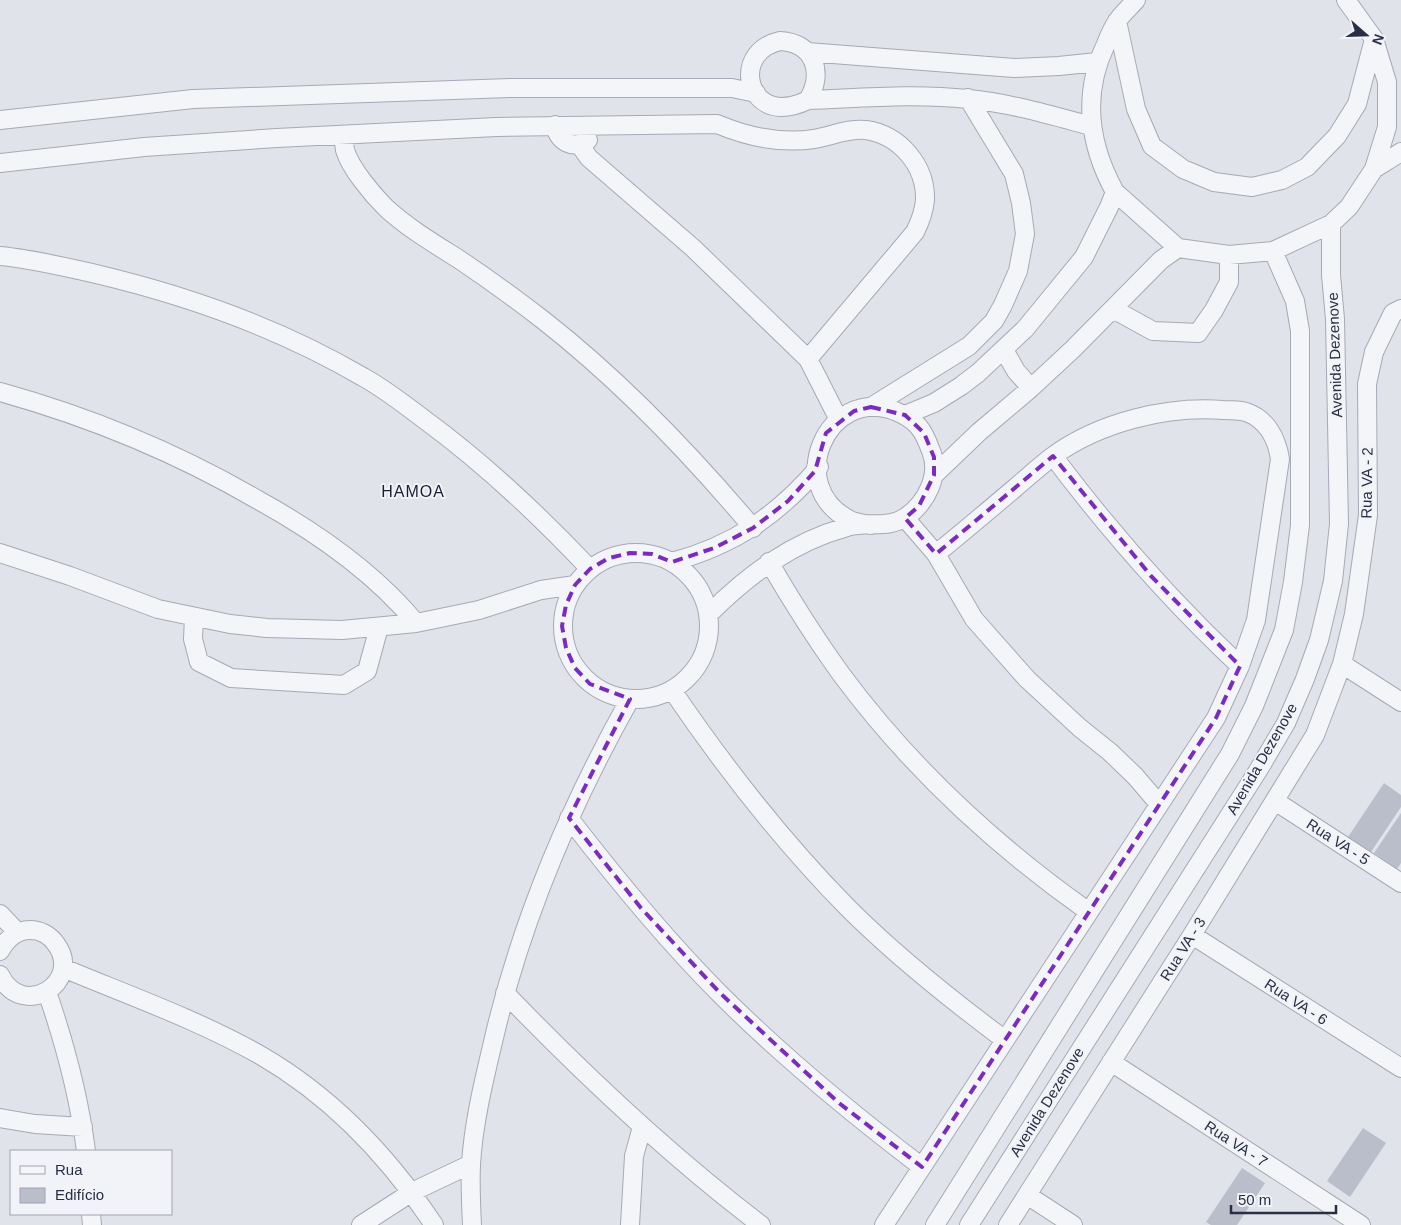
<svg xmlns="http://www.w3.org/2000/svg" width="1401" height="1225" viewBox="0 0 1401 1225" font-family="Arial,sans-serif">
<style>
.building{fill:#babecb}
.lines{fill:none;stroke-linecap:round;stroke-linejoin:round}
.minor-casing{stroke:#a6a9b6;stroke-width:20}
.minor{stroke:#f4f5f8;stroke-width:18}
.marked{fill:none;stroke:#7b2cbf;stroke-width:4;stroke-dasharray:10 6;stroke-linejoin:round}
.labels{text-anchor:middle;stroke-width:4;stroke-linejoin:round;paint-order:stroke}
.street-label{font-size:15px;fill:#282e44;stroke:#f1f3f8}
.neighbourhood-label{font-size:16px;letter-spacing:1px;fill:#1a1f34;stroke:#f1f3f8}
</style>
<rect width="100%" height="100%" fill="#e1e3eb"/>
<!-- building -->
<path class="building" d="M1384 783 1401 795V807L1371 852 1348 837Z
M1401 813V863L1397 869 1374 853Z
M1363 1128 1386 1143 1350 1197 1327 1181Z
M1242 1168 1265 1183 1237 1225H1211L1206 1222Z"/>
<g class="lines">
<!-- minor casing -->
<g class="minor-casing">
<path id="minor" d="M1136 0C1130 7 1123 13 1118 20 1113 27 1109 36 1106 44 1082 94 1089 145 1115 192L1178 248 1229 255 1273 251 1331 224 1349 207 1374 169 1387 127V82L1374 39 1346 0
M1117 21 1136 109 1152 146 1183 169 1214 182 1252 187 1282 180 1307 167 1337 136 1357 104 1374 39
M780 41C815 43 824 73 808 100 800 104 791 107 781 107 744 106 736 51 780 41Z
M807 52 1014 68 1059 66 1097 62
M808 100C862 98 914 93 968 99 1010 103 1050 115 1091 126
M0 120 193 99 510 88H732L756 93
M555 125C558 142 573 150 588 140
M344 135C344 139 344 145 345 150 350 168 373 195 386 208 408 228 433 243 457 258 487 278 516 299 543 320 621 381 689 452 753 528
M579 144 589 158 693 248 808 359 839 420
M0 163 144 147 277 138 496 127 717 124C748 137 781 144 814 139 832 136 848 128 866 130 900 135 926 166 925 200 924 211 920 222 915 232L808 359
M1374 169 1401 152
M0 256C32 259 65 267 96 274 189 296 281 329 363 377 385 389 405 405 425 420 485 464 539 515 590 569
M1113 309 1153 331 1198 333 1214 310 1229 282V255
M1004 350 1016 371 1031 388
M0 392C90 417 177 453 258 500 316 532 373 571 416 623
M871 407 969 346 994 321 1003 305 1018 271 1025 234 1021 203 1014 174 968 98
M905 415 934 403 961 386 978 373 1025 329 1084 257 1109 207 1115 192
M1053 456C1110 532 1171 601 1240 666
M934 475 979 432 1031 388 1073 349 1161 260 1178 248
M905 518 936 554 974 619 1027 679 1080 728 1110 752 1135 776 1159 804
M0 553 70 576 158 609 230 624 267 628 342 630 416 623 479 610 541 590 575 585
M563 626a73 73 0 1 1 146 0a73 73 0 1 1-146 0Z
M672 562C734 545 777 516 819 467H816
M769 562C791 600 815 638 841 674 910 767 994 845 1089 912
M708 615C748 575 792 542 847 527 867 521 888 529 906 517 926 503 941 475 931 451 923 429 917 420 895 411 827 385 782 488 852 521 858 523 865 524 871 525
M194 618 193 639 199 662 231 678 344 685 367 671 379 627
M1342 664 1401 702
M672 690C725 768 782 841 848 908 897 957 950 999 1005 1040
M1275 801 1401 883
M569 818C616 879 665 939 720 994 783 1057 851 1113 922 1167
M0 914 18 933
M1192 935 1401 1068
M0 951C6 940 16 930 30 930 40 930 50 935 56 944 84 982 22 1021 0 975
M63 968C128 995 198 1020 260 1055 331 1096 389 1157 434 1225
M47 992C65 1044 79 1096 86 1151
M505 993C585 1076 669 1155 761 1225
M1111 1062 1361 1225
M0 1118 35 1124 83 1127
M1027 1195 1073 1225
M91 1214 92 1225
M361 1225 412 1192 471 1164
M472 1225C471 1205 470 1185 471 1165 473 1125 484 1080 493 1042 521 920 569 808 630 699
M630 1225 634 1156 642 1127
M884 1225 1216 718 1240 666 1256 620 1280 459C1277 439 1267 419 1246 412 1239 410 1231 410 1223 410 1166 406 1100 422 1053 456 1040 466 1028 477 1015 488 989 510 963 532 936 554
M935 1225 1230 754 1254 706 1284 630 1293 582 1300 525V331L1295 301 1273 251
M969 1225 1259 769 1286 723 1305 679 1319 640 1333 581 1339 524 1335 319 1331 275V224
M1008 1225 1192 935 1315 735 1342 664 1354 614 1368 515 1367 384 1374 352 1393 313 1401 309"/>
</g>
<!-- minor -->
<use href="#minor" class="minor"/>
</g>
<!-- marked area -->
<path class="marked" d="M871 407 905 415 924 433 934 457V475L919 506 905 518 936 554 1053 456 1151 576 1240 666 1216 718 922 1167 839 1103 720 993 641 908 569 818 630 699 590 684 575 668 566 648 562 626 566 605 575 585 590 569 609 558 630 553 652 554 672 562 714 548 753 528 788 501 815 471 826 433 854 411Z"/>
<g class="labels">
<!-- street labels -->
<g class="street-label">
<text transform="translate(1335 355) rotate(-92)" y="5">Avenida Dezenove</text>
<text transform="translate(1367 483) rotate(-89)" y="5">Rua VA - 2</text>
<text transform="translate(1262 759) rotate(-60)" y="5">Avenida Dezenove</text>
<text transform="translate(1338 842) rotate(33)" y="5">Rua VA - 5</text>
<text transform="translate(1183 949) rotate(-58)" y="5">Rua VA - 3</text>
<text transform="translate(1296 1002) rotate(33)" y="5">Rua VA - 6</text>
<text transform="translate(1047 1102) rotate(-58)" y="5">Avenida Dezenove</text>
<text transform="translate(1236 1144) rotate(33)" y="5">Rua VA - 7</text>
</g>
<!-- neighbourhood labels -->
<g class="neighbourhood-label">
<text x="413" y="497">HAMOA</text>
</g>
</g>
<!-- legend -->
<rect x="10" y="1150" width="162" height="65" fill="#f1f3f8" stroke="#a1a4b0"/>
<rect x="20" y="1166" width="25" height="8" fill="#f4f5f8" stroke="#a1a4b0"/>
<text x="55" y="1175" font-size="15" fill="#282e44">Rua</text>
<rect x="20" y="1188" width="25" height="15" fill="#babecb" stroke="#a1a4b0"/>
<text x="55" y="1200" font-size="15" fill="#282e44">Edifício</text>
<!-- north arrow -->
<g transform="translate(1366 35) rotate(110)" stroke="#f1f3f8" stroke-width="4" paint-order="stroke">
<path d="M0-4L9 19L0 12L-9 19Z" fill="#282e44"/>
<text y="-8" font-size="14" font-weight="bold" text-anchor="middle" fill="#282e44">N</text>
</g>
<!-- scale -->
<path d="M1231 1205v8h105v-8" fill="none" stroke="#282e44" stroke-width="2.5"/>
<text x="1238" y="1205" font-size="15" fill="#282e44" stroke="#f1f3f8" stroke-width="4" paint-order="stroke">50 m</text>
</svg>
